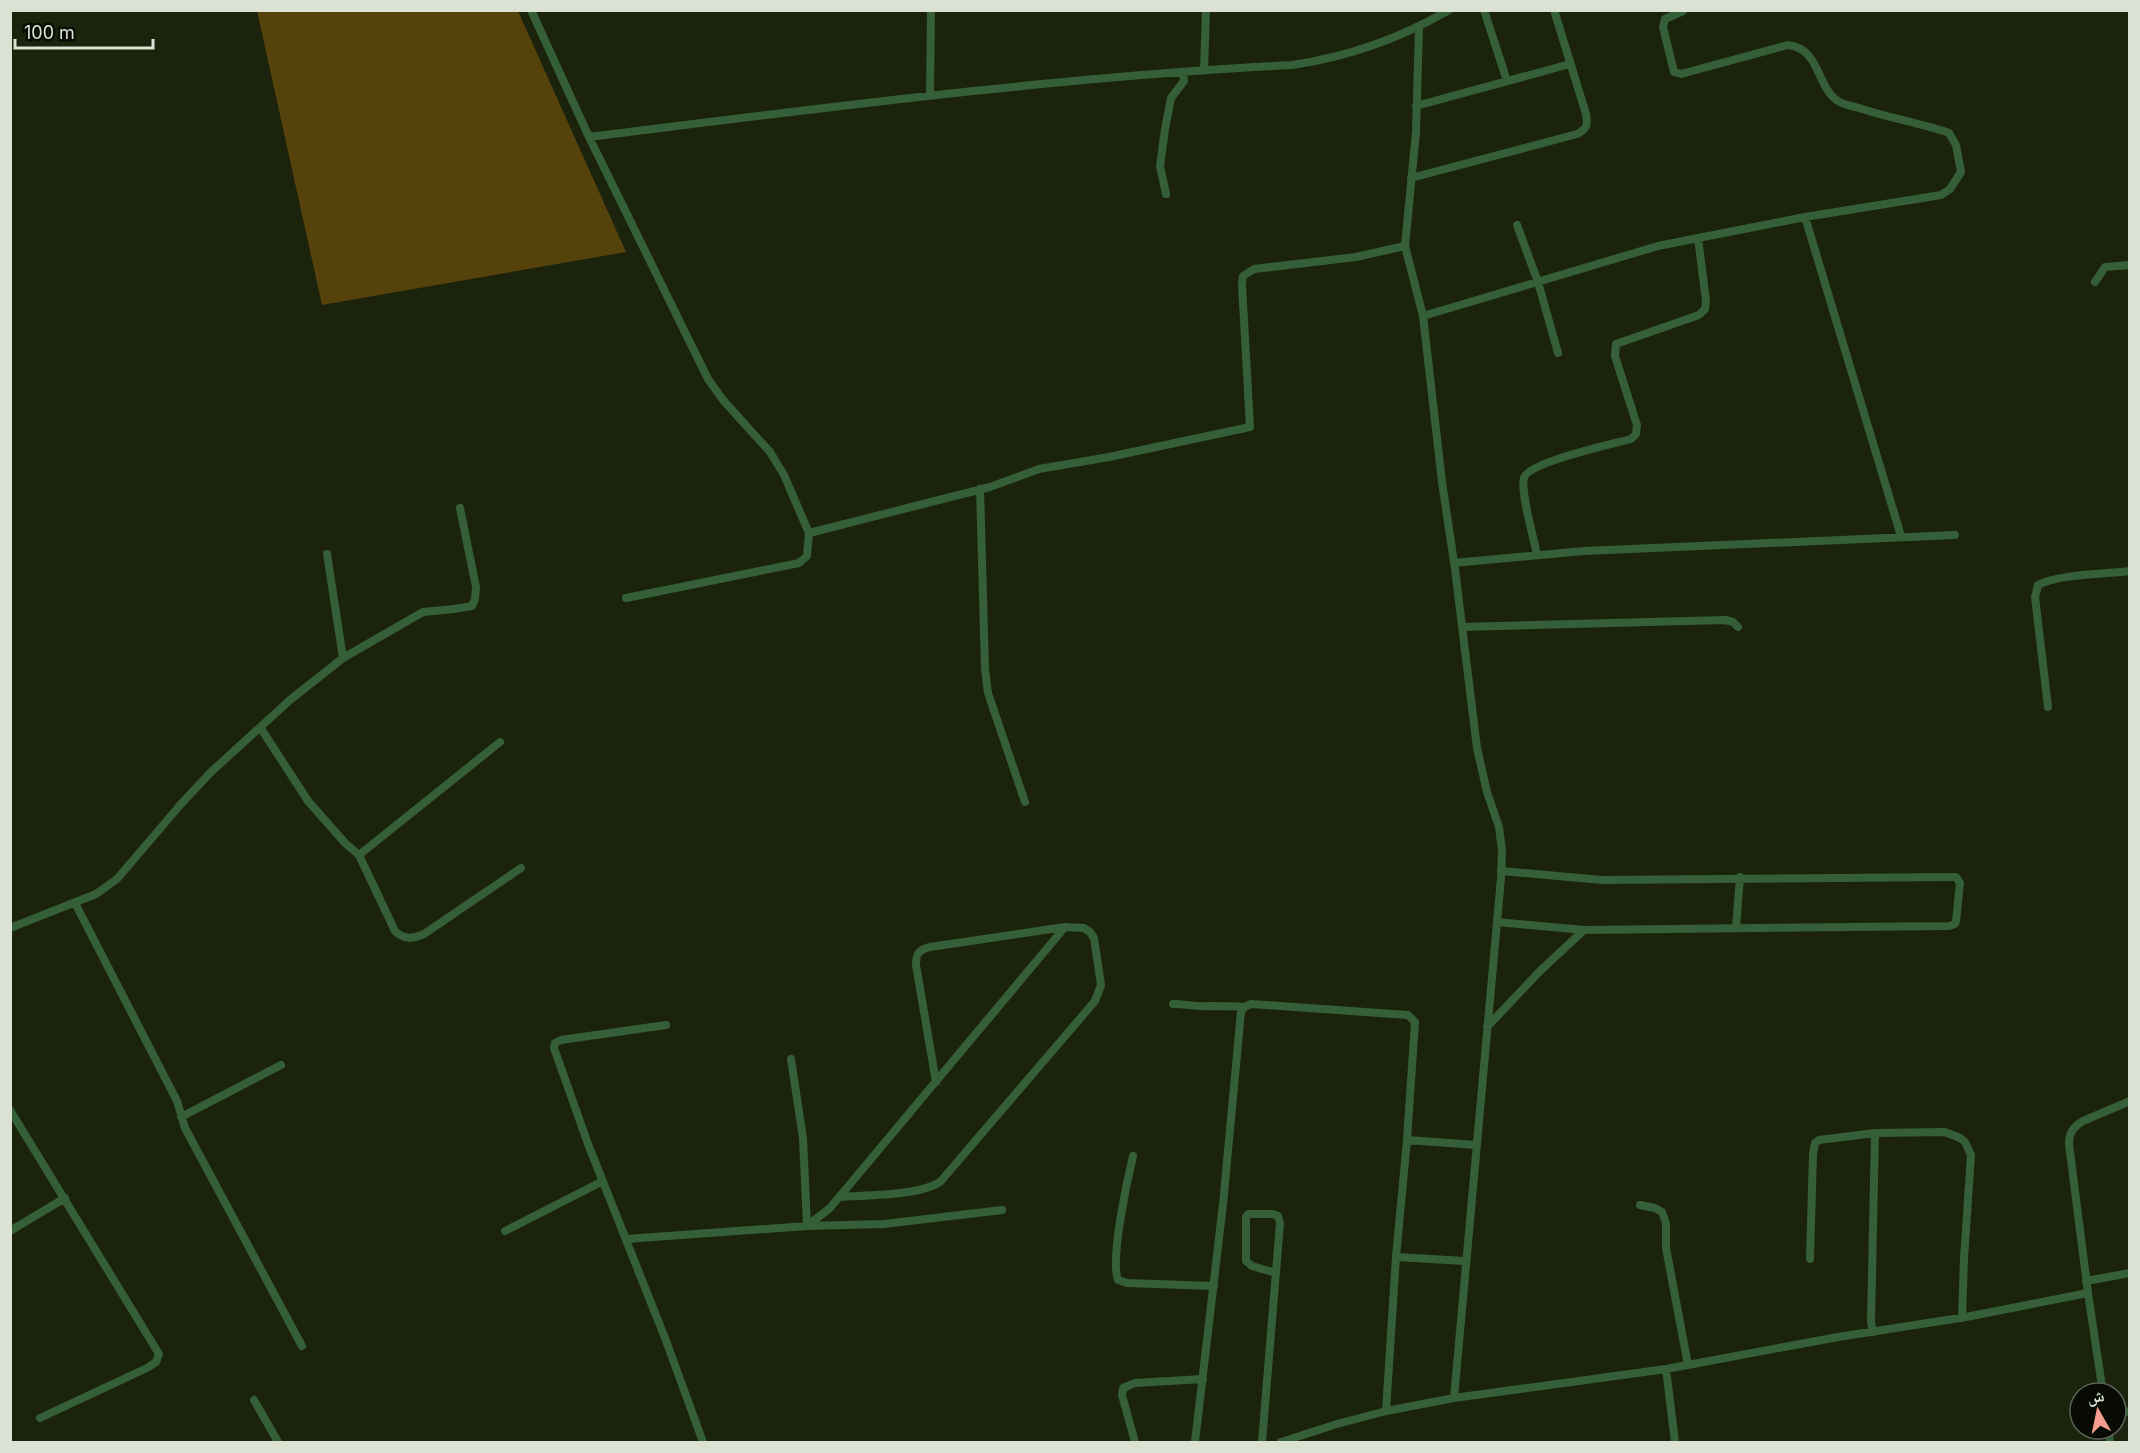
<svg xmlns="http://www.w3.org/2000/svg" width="2140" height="1453" viewBox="0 0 2140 1453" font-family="Inter,'Noto Naskh Arabic',sans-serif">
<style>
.forest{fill:#56420b}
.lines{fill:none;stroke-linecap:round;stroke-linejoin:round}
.street{stroke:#356037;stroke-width:8}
</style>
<rect width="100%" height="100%" fill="#1b230d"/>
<!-- forest -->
<path class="forest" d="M257 11H518L626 252 322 305Z"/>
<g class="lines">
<!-- street -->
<path class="street" d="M531 10 589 137 708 379 723 400 770 452 784 475 809 533 807 556 799 563 626 598
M1484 10 1507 81
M1204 70 1206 10
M930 95 931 10
M1416 106 1570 64
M589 137C823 108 1057 77 1292 65 1347 57 1401 38 1449 10
M1411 178 1577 134C1587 129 1588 125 1586 114L1554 10
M1166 194 1160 166 1165 129 1171 98 1184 81 1183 72
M1805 217 1901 536
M1517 225 1538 282 1558 353
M1405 246 1423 316 1442 482 1455 569 1477 748 1487 792 1499 827 1502 851 1501 878 1454 1398
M2095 282 2105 267 2130 265
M1423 316 1658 246 1805 217 1941 195 1950 189 1961 172 1956 145 1949 133C1920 123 1889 118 1859 108 1853 106 1844 105 1838 101 1816 87 1821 49 1788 45L1681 74 1674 72 1663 27 1665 19 1683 11
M980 489 985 669 988 693 1025 802
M809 533 990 487 1039 469 1109 457 1250 427 1242 285 1243 276 1254 269 1356 257 1405 246 1416 132 1419 28
M327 554 343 658
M1537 555C1534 539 1520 491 1524 478 1528 462 1613 444 1631 439L1636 434 1637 425 1615 356 1616 344 1699 315 1705 309 1706 301 1698 238
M1454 563 1584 551 1955 535
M1463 627 1725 620 1733 622 1738 627
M2048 707 2035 597 2038 585C2059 574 2105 574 2130 571
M260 727 308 801 345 843 359 855 395 931C404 940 413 939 424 934L521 868
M359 855 500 742
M75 903 177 1101 185 1128 302 1346
M1497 922 1584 930 1949 926 1955 924 1956 921 1960 883 1956 877H1951L1602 880 1501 871
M10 928 96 894 117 879 181 804 211 772 290 700 343 658 423 612 454 609 472 606 475 599 476 587 460 508
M1736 928 1740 877
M1173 1004C1185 1004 1197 1007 1208 1006 1221 1006 1231 1006 1244 1007
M666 1025 561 1040 555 1043 554 1048 588 1144 665 1338 703 1442
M1487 1027 1540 971 1584 930
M10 1110 159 1354 156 1362 147 1368 40 1418
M181 1117 281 1065
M1407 1140 1476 1145
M1133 1156C1127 1181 1110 1260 1118 1280L1127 1283 1214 1286
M840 1197C865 1195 922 1196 941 1181L1095 1001 1101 985 1094 938 1090 932 1084 928 1065 927 930 947C918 950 916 954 916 965L936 1082
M1640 1205 1655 1208 1662 1212 1666 1223V1248L1688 1365
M1002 1210 884 1224 807 1226 830 1208 1065 927
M10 1231 65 1198
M505 1231 603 1181
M626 1239 807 1226 803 1138 791 1059
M1396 1257 1465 1261
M1810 1259 1813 1154 1815 1143 1819 1140 1875 1133 1945 1132 1960 1138 1965 1142 1971 1155 1964 1259 1962 1318
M2086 1281 2130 1273
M2088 1293 2069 1144C2069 1133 2073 1127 2083 1121L2130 1101
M1873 1332 1871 1322 1875 1133
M1666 1369 1675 1442
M254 1400 278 1442
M2116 1414 2130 1411
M2108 1429 2110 1442
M1135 1442 1122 1395 1123 1388 1135 1383 1203 1379
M1195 1442 1223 1204 1241 1012 1244 1007 1251 1004 1408 1015 1415 1022 1407 1140 1396 1257 1386 1411
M1262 1442 1280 1223 1278 1216 1273 1214H1248L1246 1217V1261L1252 1266 1276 1273
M1281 1442 1337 1424 1386 1411 1454 1398 1666 1369 1838 1337 1966 1317 2088 1293 2103 1393"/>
</g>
<!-- border -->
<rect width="2140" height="1453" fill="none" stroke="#dbe1d3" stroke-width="24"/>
<!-- north arrow -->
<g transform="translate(2098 1411) rotate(351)"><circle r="28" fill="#070b03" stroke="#5c6156" stroke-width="1.5"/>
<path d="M0-4.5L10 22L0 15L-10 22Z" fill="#f59d8f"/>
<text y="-9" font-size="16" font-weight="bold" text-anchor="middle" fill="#dbe1d3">ش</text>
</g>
<!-- scale -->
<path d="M15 39v9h138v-9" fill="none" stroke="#dbe1d3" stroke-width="3"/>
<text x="24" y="39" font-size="18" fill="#dbe1d3" stroke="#070b03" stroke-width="4.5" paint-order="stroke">100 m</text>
</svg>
